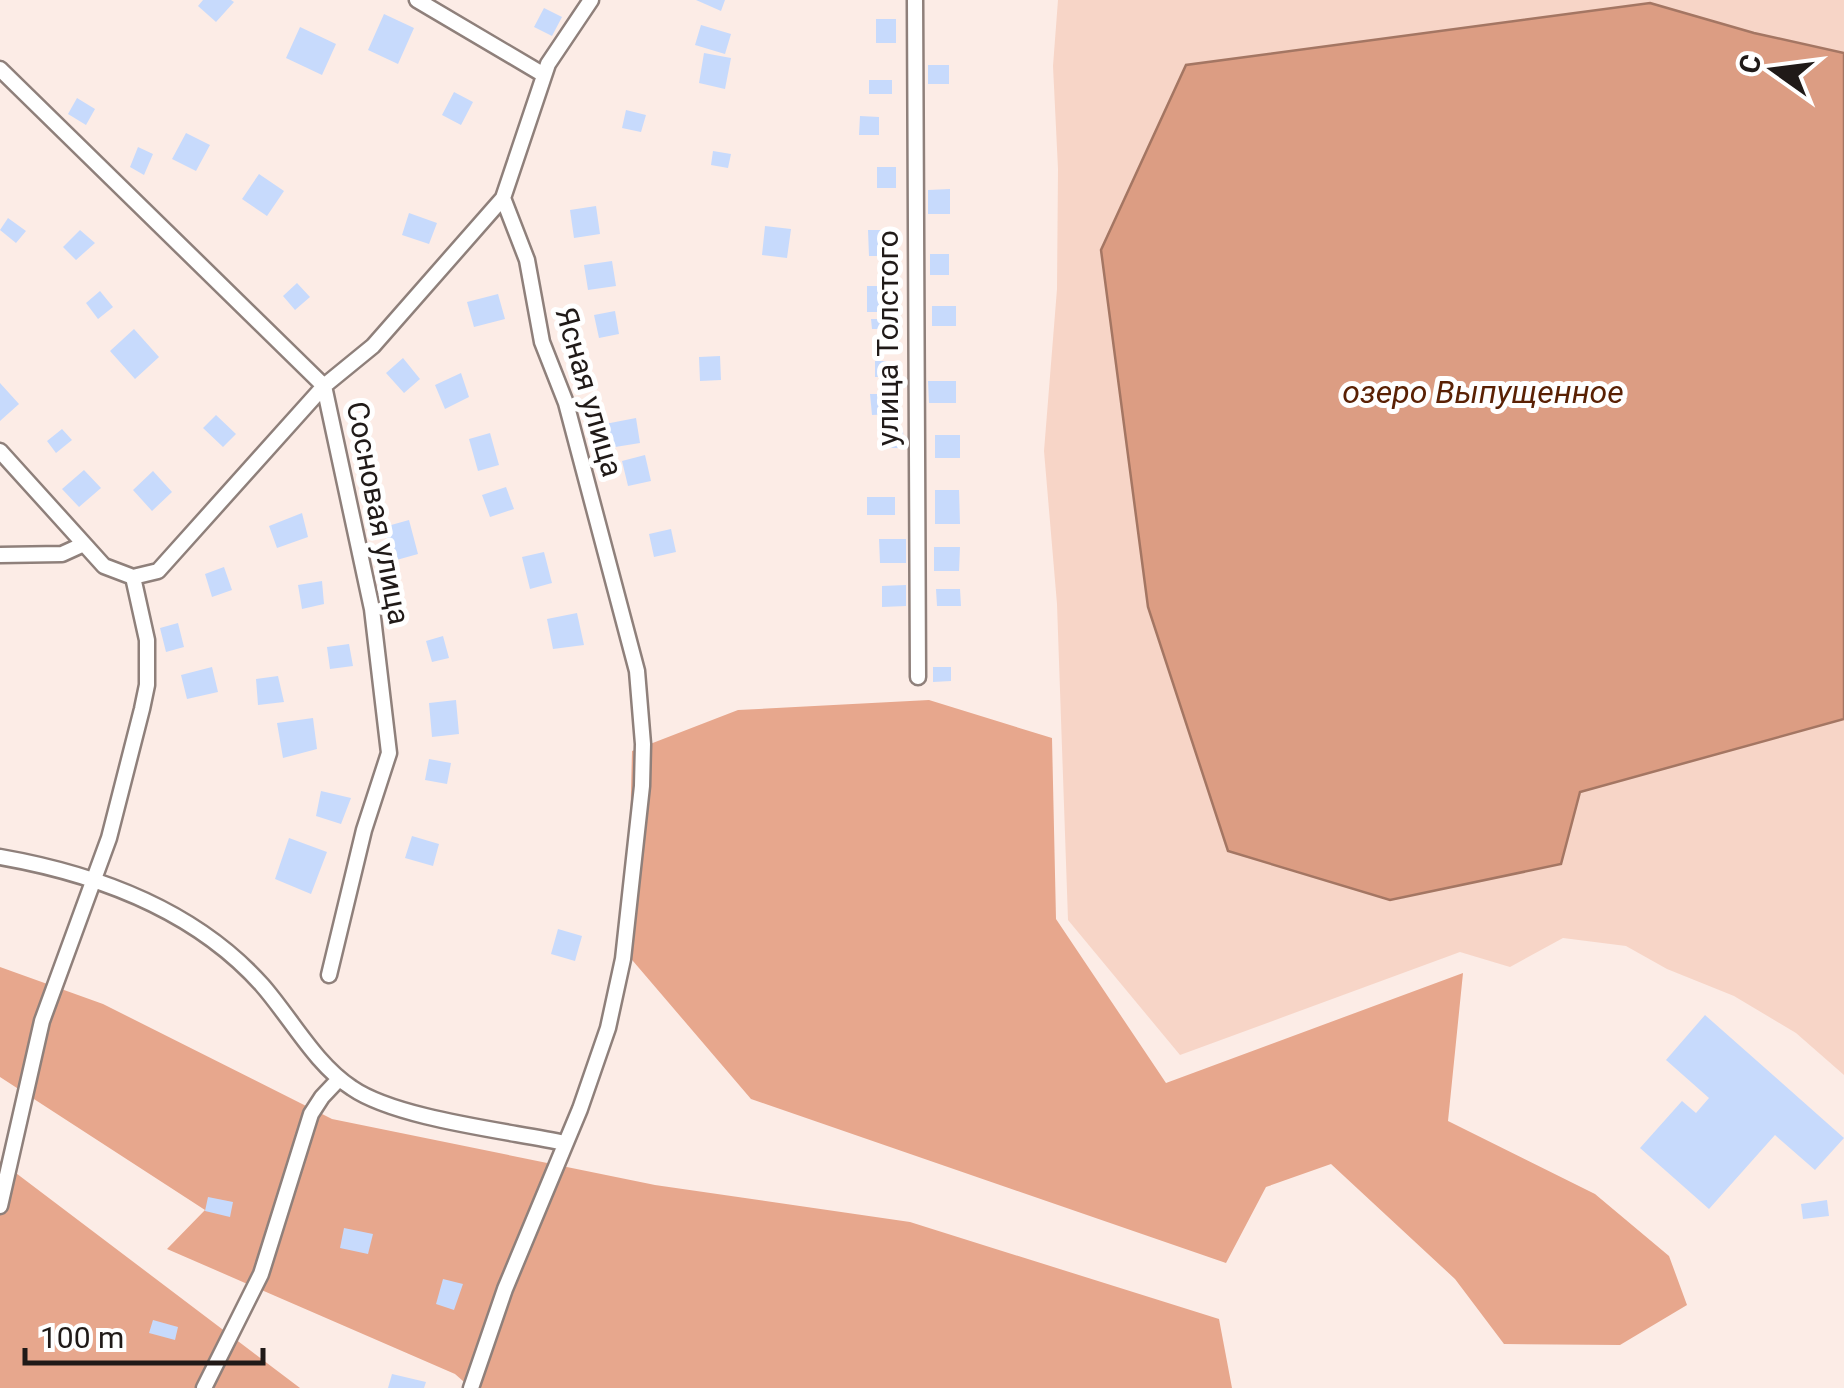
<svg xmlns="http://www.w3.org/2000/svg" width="1844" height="1388" viewBox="0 0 1844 1388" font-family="Roboto,sans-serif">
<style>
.green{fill:#f7d5c7}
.forest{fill:#e7a78d}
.water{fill:#dc9d83;stroke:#a47663;stroke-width:2.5}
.building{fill:#c7dafc}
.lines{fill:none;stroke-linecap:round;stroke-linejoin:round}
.street-casing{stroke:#8f807b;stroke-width:19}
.street{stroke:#fff;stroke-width:14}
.labels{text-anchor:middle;stroke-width:10;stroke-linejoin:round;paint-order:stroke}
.street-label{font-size:30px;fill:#201a18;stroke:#fff}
.water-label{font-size:32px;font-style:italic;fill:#5a2104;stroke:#fff}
</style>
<rect width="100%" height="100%" fill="#fcece6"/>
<!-- green -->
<path class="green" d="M1058 0H1844V53L1754 33 1579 792 1844 719V1075L1796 1033 1734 996 1667 969 1626 946 1563 938 1510 967 1460 952 1180 1055 1068 920 1057 604 1044 451 1057 289 1058 169 1053 66Z"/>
<!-- forest -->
<path class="forest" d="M929 700 1052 738 1056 919 1166 1083 1463 973 1448 1121 1595 1194 1669 1256 1687 1305 1620 1345 1504 1344 1455 1279 1331 1164 1266 1187 1226 1263 751 1099 627 954 632 751 738 710Z
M0 967 103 1004 332 1119 655 1185 910 1222 1219 1319 1232 1388H471L455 1374 167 1249 205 1210 0 1077Z
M0 1161 300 1388H0Z"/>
<!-- water -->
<path class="water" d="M1650 3 1754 33 1844 53V719L1580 792 1561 864 1390 900 1228 851 1148 607 1101 250 1186 65Z"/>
<!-- building -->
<path class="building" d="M203 0H231L234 2 216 22 198 6Z
M696 0H725L721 11Z
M544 8 562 17 552 36 534 27Z
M384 14 414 28 398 64 368 50Z
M876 19H896V43H876Z
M701 25 731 34 725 54 695 45Z
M300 27 336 44 322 75 286 58Z
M704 53 731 58 725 89 699 83Z
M928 65H949V84H928Z
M869 80H892V94H869Z
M454 92 473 102 461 125 442 115Z
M77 98 95 109 86 125 68 114Z
M626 110 646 115 641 132 622 128Z
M860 116 879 117V135H859Z
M186 133 210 145 196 171 172 159Z
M138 147 153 154 144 175 130 167Z
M713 151 731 154 728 168 711 165Z
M877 167H896V188H877Z
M259 174 284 191 267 216 242 199Z
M950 189V214H928V190Z
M596 206 600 234 574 238 570 210Z
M409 213 437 223 429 244 402 235Z
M8 218 26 231 16 243 0 230Z
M765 226 791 229 787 258 762 255Z
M80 230 95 243 76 260 63 247Z
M868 230H894V256H869Z
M930 254H949V275H930Z
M612 261 616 286 588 290 584 265Z
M297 283 310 297 295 310 283 296Z
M867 286H893V312H867Z
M100 291 113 307 98 319 86 303Z
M498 294 505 319 474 327 467 302Z
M932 306H956V326H932Z
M615 311 619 334 599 338 594 315Z
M871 319H889V329H872Z
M134 329 159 357 135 379 110 351Z
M720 356 721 380 700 381 699 357Z
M403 358 420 379 404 393 386 373Z
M875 361H894V377H875Z
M461 373 469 397 445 409 435 385Z
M928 381H956V403H929Z
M0 383 19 404 0 421Z
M870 394H896L895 414 872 415Z
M216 415 236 434 223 447 203 428Z
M636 418 640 443 609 448 605 424Z
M62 429 72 440 56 453 47 441Z
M880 430H903L904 448H880Z
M490 433 499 465 478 471 469 439Z
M935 435H960V458H935Z
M645 455 651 481 628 486 622 461Z
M84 470 101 488 79 507 62 489Z
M153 471 172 492 152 511 133 490Z
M506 487 514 509 490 517 482 495Z
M935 490H959L960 524H935Z
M867 497H895V515H867Z
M302 513 308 537 277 548 269 526Z
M409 520 418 554 393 561 384 527Z
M671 529 676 552 654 557 649 534Z
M879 539H906V563H880Z
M934 547H960L959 571H934Z
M544 552 552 583 530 589 522 557Z
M224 567 232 590 212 597 205 574Z
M322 581 324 604 302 609 298 585Z
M906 585V606L882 607V586Z
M936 589H960L961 606H937Z
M577 613 584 645 553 649 547 619Z
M178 623 184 647 166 652 160 628Z
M443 636 449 658 432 662 426 641Z
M349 644 353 666 330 669 327 647Z
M212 667 218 692 187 699 181 675Z
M933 667H951V681L933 682Z
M278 676 284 702 258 705 256 679Z
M456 700 459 734 432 737 429 703Z
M313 718 317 749 283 758 277 723Z
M429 759 451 763 447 784 425 780Z
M321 791 351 798 341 824 316 816Z
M412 836 439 844 433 866 405 858Z
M289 838 327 852 311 894 275 879Z
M558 929 582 936 575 961 551 954Z
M1705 1015 1844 1138 1815 1170 1775 1135 1709 1209 1640 1148 1682 1101 1696 1113 1709 1098 1666 1060Z
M208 1197 233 1202 230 1217 205 1211Z
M1827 1200 1829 1216 1803 1219 1801 1204Z
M344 1228 373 1234 368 1254 340 1248Z
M443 1279 463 1284 454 1310 436 1304Z
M153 1320 178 1327 175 1340 149 1333Z
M392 1374 426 1382 424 1388H388Z"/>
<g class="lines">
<!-- street casing -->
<g class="street-casing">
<path id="street" d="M417 0 544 75
M915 0 918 677
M0 69 324 386 372 609 389 753 364 830 329 975
M0 451 104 566 133 577 158 571 324 386 373 346 503 198
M0 555 62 554 84 544
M0 857C97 874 195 910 262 985 291 1018 315 1064 352 1088 397 1119 509 1131 565 1143
M0 1206 42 1021 109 838 142 709 147 685V640L133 577
M204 1388 261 1274 311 1114 322 1097 339 1079
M471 1388 505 1289 580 1109 608 1028 623 959 642 786 643 744 637 671 566 403 542 342 527 260 503 198 548 64 591 0"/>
</g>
<!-- street -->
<use href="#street" class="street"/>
</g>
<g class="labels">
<!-- street labels -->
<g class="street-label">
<text transform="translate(888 338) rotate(-90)" y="10">улица Толстого</text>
<text transform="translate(589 392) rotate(74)" y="10">Ясная улица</text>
<text transform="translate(378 513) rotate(79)" y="10">Сосновая улица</text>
</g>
<!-- water labels -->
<g class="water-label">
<text x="1483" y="403">озеро Выпущенное</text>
</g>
</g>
<!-- north arrow -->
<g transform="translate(1774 70) rotate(284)" stroke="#ffffff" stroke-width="8" paint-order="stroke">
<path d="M0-8L18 38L0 25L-18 38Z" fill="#201a18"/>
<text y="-15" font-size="28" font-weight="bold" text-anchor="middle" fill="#201a18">С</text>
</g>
<!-- scale -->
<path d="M25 1348v15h238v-15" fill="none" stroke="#201a18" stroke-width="5"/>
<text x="40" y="1348" font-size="30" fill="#201a18" stroke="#ffffff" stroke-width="8" paint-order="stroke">100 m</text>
</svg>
